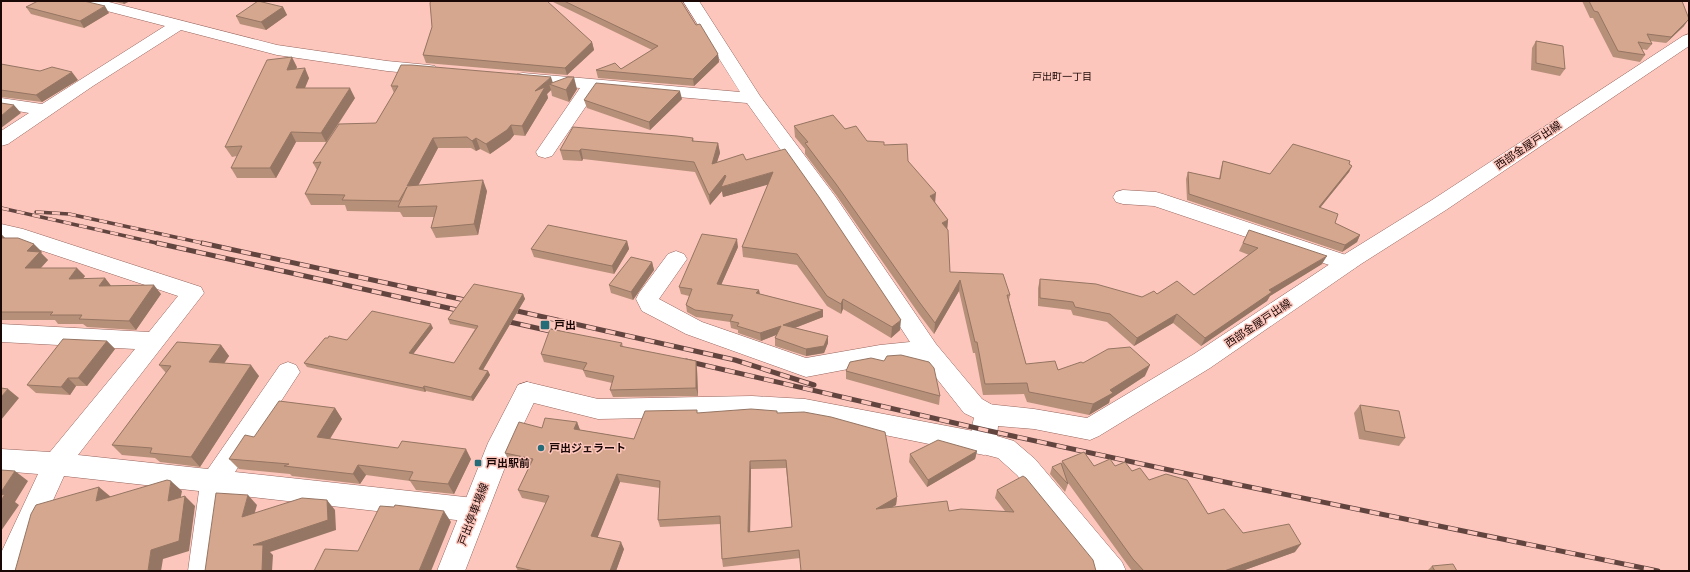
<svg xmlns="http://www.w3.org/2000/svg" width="1690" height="572" viewBox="0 0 1690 572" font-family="Barlow,'Noto Sans JP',sans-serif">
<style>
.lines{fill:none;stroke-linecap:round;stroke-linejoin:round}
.minor-casing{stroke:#94645c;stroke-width:1}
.secondary-casing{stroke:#94645c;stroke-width:1}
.minor{fill:#fff;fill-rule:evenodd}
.secondary{fill:#fff;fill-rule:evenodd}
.rail-far1-casing{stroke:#634540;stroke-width:3.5}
.rail-casing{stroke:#634540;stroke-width:5}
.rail-far1{stroke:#fdc6bc;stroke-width:2.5;stroke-dasharray:8;stroke-linecap:butt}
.rail{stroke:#fdc6bc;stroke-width:3.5;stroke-dasharray:10;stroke-linecap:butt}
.wall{fill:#b7907a;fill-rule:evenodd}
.shaded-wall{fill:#957563}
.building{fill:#d5a78e;stroke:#957563;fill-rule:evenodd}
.poi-dot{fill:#246d78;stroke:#fdc6bc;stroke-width:1.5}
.labels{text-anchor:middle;stroke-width:3;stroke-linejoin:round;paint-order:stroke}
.far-neighbourhood-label{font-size:10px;fill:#1a0806;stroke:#fdc6bc}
.street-label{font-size:11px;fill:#1a0806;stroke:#fdc6bc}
.poi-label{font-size:11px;font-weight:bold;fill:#1a0806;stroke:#fdc6bc;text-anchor:start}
</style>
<rect width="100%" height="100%" fill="#fdc6bc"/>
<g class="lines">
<!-- minor casing -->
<g class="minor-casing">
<path id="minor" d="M78 1H105L277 45 387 61 429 65 435 66 438 70 435 74 429 75 387 71 277 55 181 30 93 86 8 144 1 146V131L29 113 1 108V98L42 104 165 26 80 4Z
M683 1H699L760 96 835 196 936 344 982 399 996 407 999 414 996 421 987 424 964 413 922 360 880 363 806 377 686 334 642 311 636 299 639 293 668 254 676 251 684 254 687 259 659 299 702 322 806 358 880 345 910 342 821 206 747 103 597 90 552 156 545 158 538 156 536 152 580 88 523 83 517 82 514 78 517 74 523 73 740 92Z
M1123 190 1156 192 1163 194 1355 258 1358 263 1355 268 1347 271 1154 206 1123 204 1116 202 1113 197 1116 192Z
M1 224 23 229 201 287 204 293 78 455 208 469 280 365 288 362 296 365 300 372 235 472 474 498 484 501 488 510 484 519 474 522 225 494 216 571H188L199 491 64 476 21 571H1V553L38 474 1 471V449L50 452 135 349 1 342V324L149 332 178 296 13 241 1 238Z
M527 382 598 399 752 396 805 399 984 433 993 436 997 444 993 452 984 455 805 419 752 416 598 419 518 399 515 392 518 385Z"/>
</g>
<!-- secondary casing -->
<g class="secondary-casing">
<path id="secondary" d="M1689 34V46L1446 210 1361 264 1210 368 1099 436 1090 440 1034 429 998 426 997 436 1014 441 1035 459 1122 562 1126 571H1094L1017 475 998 458 975 452C969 439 972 419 978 407L987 404 1034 409 1087 418 1194 354 1345 254 1432 200 1683 36Z
M527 382 536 385 539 392 514 444 465 571H437L488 443 518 385Z"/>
</g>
<!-- minor -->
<use href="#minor" class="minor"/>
<!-- secondary -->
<use href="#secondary" class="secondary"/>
<!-- rail-far1 casing -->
<g class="rail-far1-casing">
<path id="rail-far1" d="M1 208 161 244
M36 212 69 214 207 244"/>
</g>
<!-- rail casing -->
<g class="rail-casing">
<path id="rail" d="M157 243 466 312
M202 243 474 302
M508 309 735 360 814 385
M501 320 559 333
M686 361 985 430 1225 482 1658 571"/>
</g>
<!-- rail-far1 -->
<use href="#rail-far1" class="rail-far1"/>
<!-- rail -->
<use href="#rail" class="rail"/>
</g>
<!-- wall -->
<path class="wall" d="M111 1H130L124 4Z
M551 1H681L696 25 718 54 719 62 694 86 598 78 596 70 621 69 652 50Z
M1582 1H1682L1684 26 1666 43 1650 41 1652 44 1647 50 1642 49 1645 55 1640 62 1613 57 1593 18H1590Z
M26 7 109 13 84 28 31 14Z
M283 7 287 15 266 30 240 24 236 16Z
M432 27 592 42 594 50 567 75 426 63 423 55Z
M1536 41 1565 69 1560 76 1531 70 1532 48Z
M1 64 78 80 42 102 1 97Z
M297 67 296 69 309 78 305 88 355 98 327 142 376 123 394 93 391 86 553 83 577 89 569 102 552 96 551 90 547 94 548 98 525 136 514 135 510 140 490 154 480 149 476 151 471 148H438L418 186 487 191 478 235 436 238 431 228 434 217H403L400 212 347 211 345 205H311L305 194 317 170 313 163 326 142H296L276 178H237L231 168 237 156 232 157 225 147Z
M682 99 650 130 587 108 584 100Z
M794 126 845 129 867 141 884 145 908 161 935 203 948 220 947 229 950 272 1010 295 1009 300 1026 364 1058 370 1083 363 1145 376 1110 399 1109 403 1089 415 1027 402 1024 394 983 395 975 353H973L959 291 934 334 919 314 836 195 805 154V149L795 137Z
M693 138 694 142 718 143 720 153 717 162 746 160 900 330 891 338 843 309 841 314 827 306 797 265 743 257 742 247 768 184 723 197 722 191 710 205 695 172 583 159 582 161 563 160 560 150Z
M1223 161 1270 174 1349 164 1352 166 1349 172 1320 208 1335 223 1360 235 1357 242 1342 252 1187 200 1186 179 1188 172 1219 179 1221 168Z
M1249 230 1322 264 1270 296 1267 301 1201 346 1173 323 1134 346 1107 322 1073 315 1071 310 1038 306V288L1040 279 1142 297 1157 294 1194 295 1249 255 1239 251Z
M1 234 5 238 42 252 41 253 48 260 41 268 85 276 83 279 105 278 111 286 161 294 136 330 87 327 83 324H58L55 320H1Z
M627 241 629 249 614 274 534 257 531 249Z
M738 247 721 285 759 290 760 294 823 310V317L795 328 828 336V343L824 353 806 356 775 346V338L776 335 761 341 738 333V330L731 328 730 322 696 317 687 312 686 305 689 296 681 294 679 287Z
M652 262 654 270 633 300 611 293 609 285Z
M523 294 525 299 483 370 488 371 490 375 473 401 426 391 425 392 307 367 304 363 347 340 433 328 413 354 454 363 475 329 450 324 448 319Z
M107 341 115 349 87 386H76L70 395 36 393 27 385Z
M622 343 623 347 697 369 698 396 613 397 610 390 612 383 586 377 583 370 544 362 541 354Z
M221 345 229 356 224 364 259 376 200 467 160 462 155 458 122 455 112 445 166 373 159 365Z
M884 361 940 396 939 405 846 379V371Z
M1360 405 1405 438 1399 446 1359 439 1354 413Z
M335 408 342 419 330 439 471 459 454 494 416 490 410 481 366 475 360 484 292 476 290 474 239 469 229 459 254 437Z
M697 410V413H777L897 497 896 505 892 507 949 511H1005L995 498 997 490 1093 560 800 558 723 567 722 559 721 524 660 527 658 520 660 488 620 482 597 537 624 549 616 571H518L516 567 546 503 522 498 518 490 530 465 509 461 505 453 542 428 577 422 580 430 634 439ZM786 468 792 527 750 532 751 469Z
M977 451 975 459 927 487 909 462 910 454Z
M1062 461 1094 466H1115L1132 471 1243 533 1295 552 1242 571H1132L1066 480 1068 484 1065 492 1050 474 1052 467 1061 465Z
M1432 566 1457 571H1427Z"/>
<!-- shaded-wall -->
<path class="shaded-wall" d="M122 1H130L124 4Z
M105 6 109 13 84 28 80 21Z
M283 7 287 15 266 30 261 22Z
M1689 19 1684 26 1666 43 1671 37Z
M592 42 594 50 567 75 565 68Z
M718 54 719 62 694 86 693 79Z
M292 57 297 67 292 80 287 70Z
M305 68 309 78 301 97 296 88Z
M72 72 78 80 42 102 36 95Z
M551 77 554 86 549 84 551 90 547 94 548 98 525 136 522 126 535 91Z
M574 77 577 89 569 102 566 90Z
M350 88 355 98 326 142 321 133Z
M680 91 682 99 650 130 649 122Z
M14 105 21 113 1 128V116Z
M511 125 514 135 510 140 490 154 486 144Z
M291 132 296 142 276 178 270 168Z
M433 138 438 148 412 197 407 186Z
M476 138 480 149 476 151 472 141Z
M718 143 720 153 713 174 712 164Z
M581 149 583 159 582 161 579 151Z
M1352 166 1349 172 1315 214 1319 207Z
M773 172 774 183 723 197 722 191 710 205 709 195 725 175 726 186Z
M483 180 487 191 478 235 474 224Z
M936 193 935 204 930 196Z
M948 220 947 231 942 223Z
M1 234 9 242 1 243Z
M1360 235 1357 242 1342 252 1345 245Z
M737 239 738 247 718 292 717 284Z
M627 241 629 249 614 274 612 266Z
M34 244 42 252 41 253 48 260 33 276 25 268 27 251Z
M1327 256 1322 264 1270 296 1267 301 1201 346 1205 338 1269 290Z
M652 262 654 270 633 300 631 292Z
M77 268 85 276 76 287 69 279Z
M105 278 112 287 99 286Z
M960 280 959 291 934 334 935 323Z
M154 285 161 294 136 330 129 321Z
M759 290 760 297 756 293Z
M523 294 525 299 481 373 479 369Z
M843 299V309L841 314V304Z
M823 310V317L784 332 783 325Z
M1177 314 1173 323 1134 346 1137 338Z
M901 320 900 330 891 338 892 327Z
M431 324 433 328 411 357 409 353Z
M781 326V333L761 341 760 333Z
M828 336V343L824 353 806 356V349Z
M107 341 115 349 87 386 78 378Z
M221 345 229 356 217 373 209 362Z
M696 361 697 369 698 396 696 388Z
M251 365 259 376 200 467 191 457Z
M1150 365 1145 376 1110 399 1109 403 1089 415 1093 404 1110 390Z
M488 371 490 375 473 401 471 397Z
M68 378 76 386 70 395 61 387Z
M424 386 426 391 425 392 423 388Z
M8 389 19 398 1 420V397Z
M335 408 342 419 324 448 317 437Z
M577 422 580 430 577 438 574 429Z
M466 449 471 459 454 494 448 484Z
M977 451 975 459 927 487 928 480Z
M750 461 751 469 750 540 748 532Z
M358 465 366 475 360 484 353 474Z
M15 471 28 481 15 502 19 505 1 531V492Z
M617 474 620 482 595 544 591 536Z
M171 481 182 491 178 511 168 501Z
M99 487 111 497 96 501Z
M248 495 257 505 251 526 242 517Z
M185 496 195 506 189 551 163 559 161 571H148L151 550Z
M897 497 896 505 875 517 876 509Z
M327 500 335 510 336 530 270 552 273 555 272 571H262L253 545Z
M444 511 451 522 431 571H419Z
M621 542 624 549 616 571H610Z
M1301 544 1295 552 1242 571H1224Z"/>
<!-- building -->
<path class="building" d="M38 1H84L105 6 80 21 26 7Z
M258 1 283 7 261 22 236 16Z
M431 1H547L592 42 565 68 423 55 432 27 430 3Z
M564 1H681L696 25 700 24 718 54 693 79 596 70 615 63 621 69 658 46Z
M1589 1H1682L1689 19 1671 37 1647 34 1652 44 1638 42 1645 55 1618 51 1598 12 1594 11Z
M1536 41 1563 46 1565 69 1536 63Z
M292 57 287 70 305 68 296 88H350L321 133 291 132 270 168H231L242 146 225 147 267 60Z
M1 64 40 71 52 67 72 72 36 95 1 90Z
M401 65H411L551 77 535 91 545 87 522 126 511 125 507 130 486 144 476 138 472 141 467 137 433 138 407 186 483 180 474 224 431 228 437 206 398 207 407 187 399 201 342 200 345 195 305 194 321 162 313 163 339 124 376 123 398 86H391Z
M568 77H574L566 90 549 84Z
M596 83 680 91 649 122 584 100Z
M1 103 14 105 1 116Z
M833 115 845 129 856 126 867 141 884 142V145L907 144 908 161 936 193 930 196 948 220 942 223 948 230 950 272 1003 274 1010 295H1007L1026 364 1055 361 1058 370 1081 362 1083 363 1108 349 1130 347 1150 365 1110 390 1113 393 1093 404 1029 392 1027 383 985 384 977 342H975L960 280 935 323 920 303 836 184 805 143 808 142 794 126Z
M573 127 677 136 693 138 692 141 718 143 712 164 743 154 746 160 785 149 819 197 901 320 892 327 843 299 841 304 827 296 797 254 742 247 773 172 721 187 726 176 725 175 709 195 694 162 581 149 579 151 560 150Z
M1293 144 1350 161 1349 164 1352 166 1319 207 1338 214 1335 223 1360 235 1345 245 1189 194 1188 172 1220 179 1223 161 1270 174Z
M548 225 627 241 612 266 531 249Z
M1249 230 1327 256 1269 290 1272 292 1205 338 1177 314 1137 338 1110 314 1075 307 1073 302 1040 298V279L1096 284 1142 297 1154 291 1157 294 1177 281 1194 295 1258 248 1243 243Z
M702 234 737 239 717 284 759 290 756 293 823 310 783 325 828 336 824 346 806 349 775 338 781 326 760 333 737 326 739 323 730 321 733 315 695 310 686 305 692 289 679 287Z
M1 238H18L34 244 27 251 40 252 25 268H77L69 279 105 278 99 286 154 285 129 321 79 319 82 315H50L53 312H1Z
M631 257 652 262 631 292 609 285Z
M474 284 523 294 479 369 488 371 471 397 424 386 423 388 304 363 325 338H328L329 336 347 340 372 311 431 324 409 353 454 363 478 326 448 319Z
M550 329 622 343 620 346 696 361V388L610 390 614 376 583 370 587 363 541 354Z
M63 339 107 341 78 378H68L61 387 27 385Z
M177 342 221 345 209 362 251 365 191 457 150 453 152 448 112 445 171 366 159 365Z
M901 355 929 362 934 368 940 396 846 371 850 362 871 358 884 361 887 356Z
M1 388 8 389 1 397Z
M279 401 335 408 317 437 398 448 402 441 466 449 448 484 409 480 413 472 358 465 353 474 284 466 289 464 229 459 245 435 254 437Z
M1360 405 1399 411 1405 438 1365 431Z
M751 409 777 411V413L804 412 831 417 885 432 897 497 876 509 947 501 949 511 961 509 1014 512 997 490 1023 476 1026 478 1093 560 1096 571H801L799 550 722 559 720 516 658 520 660 481 617 474 591 536 621 542 610 571H534L516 567 549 496 518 490 533 459 505 453 519 422 542 428 545 418 577 422 574 429 634 439 645 411 697 410V413ZM786 460 792 527 748 532 750 461Z
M938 440 977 451 928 480 910 454Z
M1084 452 1094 466 1110 459 1115 466 1125 462 1132 471 1140 468 1149 480 1166 474 1187 480 1208 514 1224 509 1243 533 1289 524 1301 544 1224 571H1144L1133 559 1062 461Z
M1061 463 1068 484 1052 467Z
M1 470 15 471 1 492Z
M167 480 171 481 168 501 185 496 179 541 151 550 148 571H15L31 514 36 505 99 487 96 501Z
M216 493 248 495 242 517 302 498 327 500 328 520 253 545H263L262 571H205Z
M5 494 1 501V495Z
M395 505 444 511 419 571H314L325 549 358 551 380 506 394 507Z
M1453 564 1457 571H1435L1432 566Z"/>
<!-- markers -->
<g class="poi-dot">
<rect x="540" y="320" width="10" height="10" rx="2"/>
<circle cx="541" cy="448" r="4"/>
<rect x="474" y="459" width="8" height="8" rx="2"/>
</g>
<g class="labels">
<!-- far-neighbourhood labels -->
<g class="far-neighbourhood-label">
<text x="1062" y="80">戸出町一丁目</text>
</g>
<!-- street labels -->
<g class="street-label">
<text transform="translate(1528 145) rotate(-34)" y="4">西部金屋戸出線</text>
<text transform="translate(1258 323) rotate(-34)" y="4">西部金屋戸出線</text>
<text transform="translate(473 514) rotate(-69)" y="4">戸出停車場線</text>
</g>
<!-- poi labels -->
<g class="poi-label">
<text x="554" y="329">戸出</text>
<text x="549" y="452">戸出ジェラート</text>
<text x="486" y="467">戸出駅前</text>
</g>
</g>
<!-- border -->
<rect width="1690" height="572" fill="none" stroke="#1a0806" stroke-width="4"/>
</svg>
